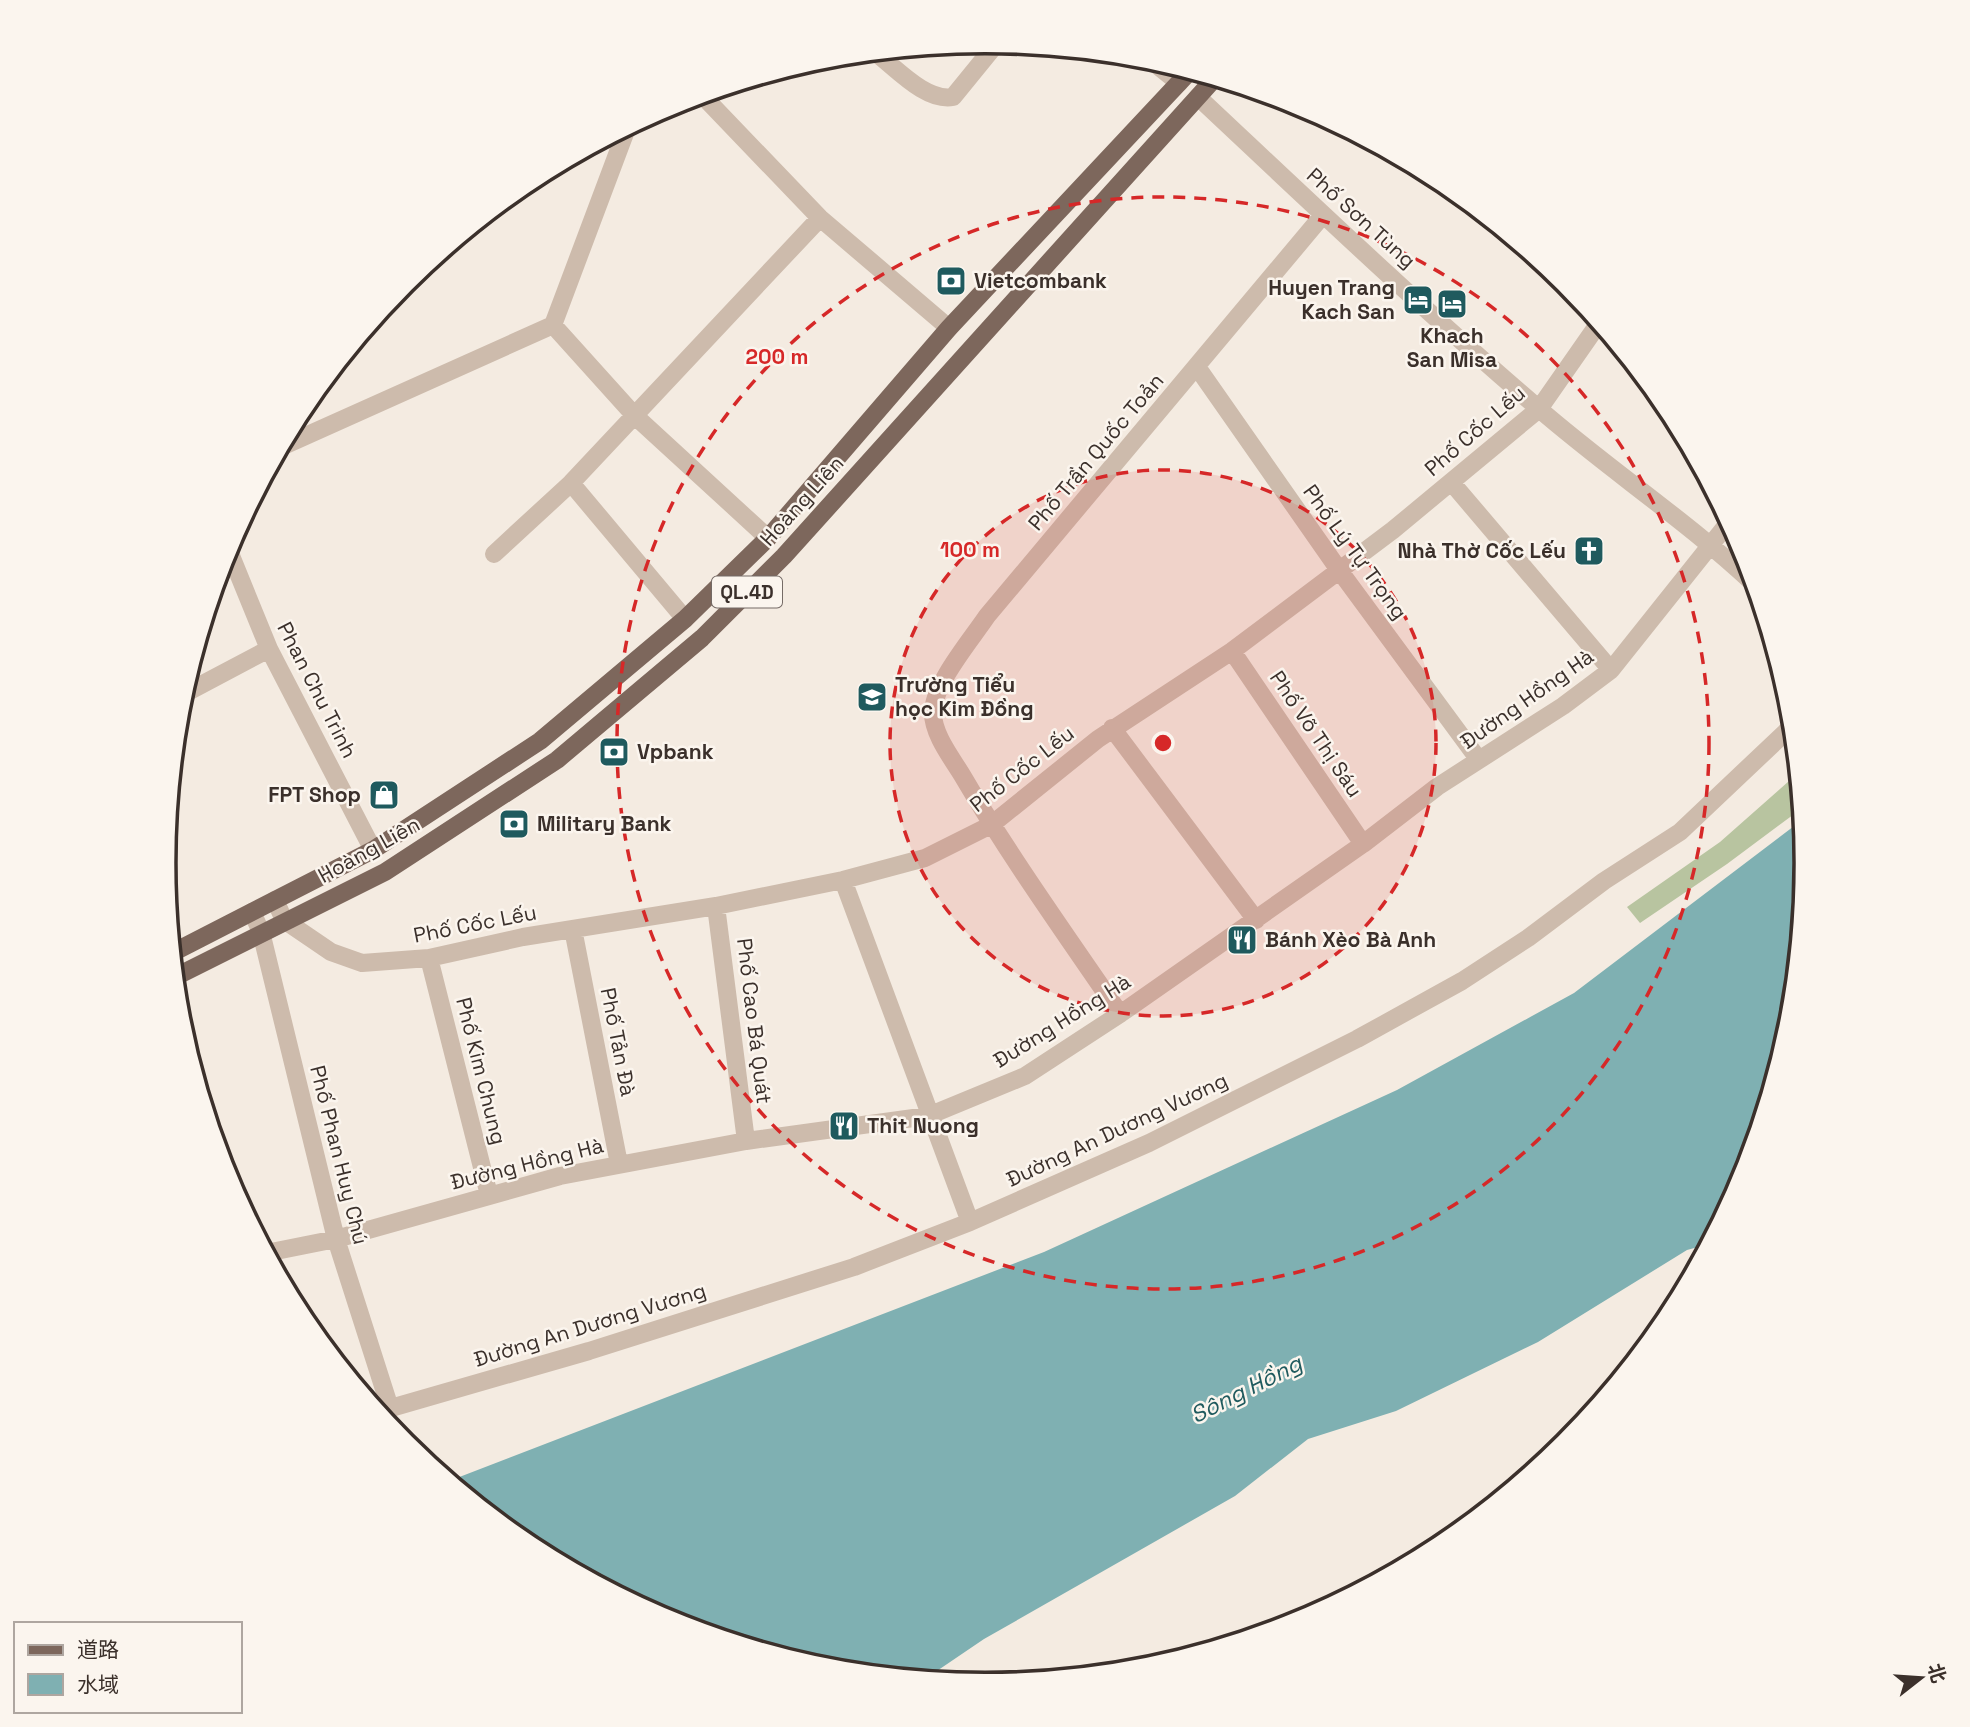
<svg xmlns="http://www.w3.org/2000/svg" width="1970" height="1727" viewBox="0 0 1970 1727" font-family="'Space Grotesk','Noto Sans SC',sans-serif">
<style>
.green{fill:#b8c4a0}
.water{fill:#7fb0b2}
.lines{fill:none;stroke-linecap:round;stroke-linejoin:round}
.minor{stroke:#cdbbac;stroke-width:18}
.major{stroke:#7d675c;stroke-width:18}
.ring{fill:none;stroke:#d62828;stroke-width:3.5;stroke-dasharray:12 9}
.labels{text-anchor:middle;stroke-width:5;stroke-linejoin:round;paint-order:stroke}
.shield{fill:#fbf5ee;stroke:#756b66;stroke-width:2}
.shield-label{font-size:19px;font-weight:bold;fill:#3b302b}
.street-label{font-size:21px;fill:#3b302b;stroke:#fbf5ee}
.poi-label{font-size:21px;font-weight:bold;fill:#3b302b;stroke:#fbf5ee;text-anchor:start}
.water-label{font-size:23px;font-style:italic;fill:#1f5a5e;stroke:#fbf5ee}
.rim{fill:none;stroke:#3b302b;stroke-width:3.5}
.centre{fill:#d62828;stroke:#fbf5ee;stroke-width:3.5}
.ring-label{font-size:21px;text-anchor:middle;font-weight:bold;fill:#d62828;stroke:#fbf5ee;stroke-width:5;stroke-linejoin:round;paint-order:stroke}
</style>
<rect width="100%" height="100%" fill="#f4ebe1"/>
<!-- green -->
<path class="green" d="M1798 773 1801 809 1727 864 1640 923 1627 907 1720 842Z"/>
<!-- water -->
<path class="water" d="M1802 820 1806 864 1791 1024 1744 1178 1709 1244 1687 1250 1538 1342 1396 1411 1308 1439 1235 1496 984 1639 925 1679 824 1669 670 1622 528 1546 449 1481 1044 1252 1397 1090 1574 993Z"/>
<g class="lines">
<!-- minor -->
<path class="minor" d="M876 53C896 68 926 102 953 97L997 43
M1148 58 1179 83
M702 95 820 218 949 328
M1198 97C1310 202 1421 308 1538 408 1608 469 1686 520 1755 585
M553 325 635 416 768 538
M1197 367 1339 570 1479 760
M281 447 553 325 627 128
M571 483 685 619
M1452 483 1611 670
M227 546 269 649 373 850
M494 554 571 483 820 218
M1232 651 1363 844
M182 695 269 649
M1112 728 1256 920
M843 880 970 1222
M275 900 284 920 331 952 362 963 429 958 523 937 716 906 843 880 925 858 991 825 1098 739 1232 651 1393 530 1539 409 1599 323
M716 906 746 1141
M252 912 261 932 336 1239 390 1408
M573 929 619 1164
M429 958 489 1195
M1120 1014C1066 935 1010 857 962 775 951 757 933 734 933 713 933 684 971 640 987 616L1323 215
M266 1253 336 1239 560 1176 746 1141 928 1116 1025 1076 1120 1014 1363 844 1437 787 1563 706 1611 670 1729 522
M377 1412 589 1351 854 1267 970 1222 1149 1143 1357 1039 1462 981 1528 938 1604 881 1680 832 1793 725
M1298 1623 1308 1618"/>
<!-- major -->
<path class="major" d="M172 953 373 850 540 741 685 619 768 538 949 328 1190 71
M175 977 385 872 557 760 702 638 784 556 1214 79"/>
</g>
<!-- distance rings -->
<circle cx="1163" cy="743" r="273" fill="#d62828" fill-opacity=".12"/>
<g class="ring">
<circle cx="1163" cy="743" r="273"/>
<circle cx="1163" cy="743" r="546"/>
</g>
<!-- icons -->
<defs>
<g id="bank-square" transform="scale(1.575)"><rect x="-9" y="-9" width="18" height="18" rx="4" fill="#1f5a5e" stroke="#fbf5ee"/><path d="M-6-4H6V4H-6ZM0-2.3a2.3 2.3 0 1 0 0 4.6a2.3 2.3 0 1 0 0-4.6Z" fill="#fff"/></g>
<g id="hotel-square" transform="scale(1.575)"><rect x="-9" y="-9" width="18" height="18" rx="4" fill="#1f5a5e" stroke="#fbf5ee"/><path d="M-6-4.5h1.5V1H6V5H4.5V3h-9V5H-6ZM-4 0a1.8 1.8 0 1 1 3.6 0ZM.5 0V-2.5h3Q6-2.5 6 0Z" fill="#fff"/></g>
<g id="church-square" transform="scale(1.575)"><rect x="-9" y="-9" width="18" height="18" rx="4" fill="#1f5a5e" stroke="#fbf5ee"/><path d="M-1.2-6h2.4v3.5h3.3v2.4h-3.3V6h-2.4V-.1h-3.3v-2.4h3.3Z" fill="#fff"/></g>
<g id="school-square" transform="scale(1.575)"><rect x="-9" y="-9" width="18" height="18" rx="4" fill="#1f5a5e" stroke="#fbf5ee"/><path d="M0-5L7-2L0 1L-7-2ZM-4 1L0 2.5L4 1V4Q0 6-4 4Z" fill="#fff"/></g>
<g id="shop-square" transform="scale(1.575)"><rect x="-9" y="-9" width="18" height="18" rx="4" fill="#1f5a5e" stroke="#fbf5ee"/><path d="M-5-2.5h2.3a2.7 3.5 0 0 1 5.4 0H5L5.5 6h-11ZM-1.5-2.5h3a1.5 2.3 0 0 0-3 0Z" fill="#fff"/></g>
<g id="restaurant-square" transform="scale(1.575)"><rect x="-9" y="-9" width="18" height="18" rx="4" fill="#1f5a5e" stroke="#fbf5ee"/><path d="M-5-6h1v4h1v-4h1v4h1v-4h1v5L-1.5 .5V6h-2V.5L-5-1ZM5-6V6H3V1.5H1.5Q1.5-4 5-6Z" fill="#fff"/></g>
</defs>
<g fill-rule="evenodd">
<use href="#bank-square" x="951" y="281"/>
<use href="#hotel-square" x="1418" y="300"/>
<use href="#hotel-square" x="1452" y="304"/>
<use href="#church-square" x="1589" y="551"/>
<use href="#school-square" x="872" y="697"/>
<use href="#bank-square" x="614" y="752"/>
<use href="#shop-square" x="384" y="795"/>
<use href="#bank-square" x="514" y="824"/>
<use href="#restaurant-square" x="1242" y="940"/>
<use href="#restaurant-square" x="844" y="1126"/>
</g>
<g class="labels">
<!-- shield labels -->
<rect class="shield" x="712" y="576.5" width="70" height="31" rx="5"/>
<g class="shield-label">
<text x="747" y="599">QL.4D</text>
</g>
<!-- street labels -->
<g class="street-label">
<text transform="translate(1361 218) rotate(42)" y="7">Phố Sơn Tùng</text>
<text transform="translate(1475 431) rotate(-41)" y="7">Phố Cốc Lếu</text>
<text transform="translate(1096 452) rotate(-50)" y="7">Phố Trần Quốc Toản</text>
<text transform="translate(802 501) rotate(-48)" y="7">Hoàng Liên</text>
<text transform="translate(1355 552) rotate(54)" y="7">Phố Lý Tự Trọng</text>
<text transform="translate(317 690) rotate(63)" y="7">Phan Chu Trinh</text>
<text transform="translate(1527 699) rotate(-35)" y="7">Đường Hồng Hà</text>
<text transform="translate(1316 734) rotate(56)" y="7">Phố Võ Thị Sáu</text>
<text transform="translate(1022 769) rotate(-38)" y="7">Phố Cốc Lếu</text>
<text transform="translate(369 850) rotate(-29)" y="7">Hoàng Liên</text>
<text transform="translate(475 924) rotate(-11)" y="7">Phố Cốc Lếu</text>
<text transform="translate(754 1021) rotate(83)" y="7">Phố Cao Bá Quát</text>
<text transform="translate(1062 1021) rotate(-32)" y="7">Đường Hồng Hà</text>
<text transform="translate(618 1042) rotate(79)" y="7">Phố Tản Đà</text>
<text transform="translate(481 1071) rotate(76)" y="7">Phố Kim Chung</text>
<text transform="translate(1117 1130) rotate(-25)" y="7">Đường An Dương Vương</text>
<text transform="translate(339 1155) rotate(76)" y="7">Phố Phan Huy Chú</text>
<text transform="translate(527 1164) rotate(-14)" y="7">Đường Hồng Hà</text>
<text transform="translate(590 1325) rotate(-17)" y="7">Đường An Dương Vương</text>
</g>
<!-- poi labels -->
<g class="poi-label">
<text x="974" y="288">Vietcombank</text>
<text x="1395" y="295" text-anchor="end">Huyen Trang<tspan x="1395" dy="24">Kach San</tspan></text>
<text x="1452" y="343" text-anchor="middle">Khach<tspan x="1452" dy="24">San Misa</tspan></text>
<text x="1566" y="558" text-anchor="end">Nhà Thờ Cốc Lếu</text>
<text x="895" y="692">Trường Tiểu<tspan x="895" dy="24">học Kim Đồng</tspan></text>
<text x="637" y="759">Vpbank</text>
<text x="361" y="802" text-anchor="end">FPT Shop</text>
<text x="537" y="831">Military Bank</text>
<text x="1265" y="947">Bánh Xèo Bà Anh</text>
<text x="867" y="1133">Thit Nuong</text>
</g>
<!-- water labels -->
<g class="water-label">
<text transform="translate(1246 1389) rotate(-27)" y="8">Sông Hồng</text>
</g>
</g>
<!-- crop -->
<path d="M0 0H1970V1727H0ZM176 863a809 809 0 1 1 1618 0a809 809 0 1 1-1618 0Z" fill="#fbf5ee" fill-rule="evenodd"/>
<path class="rim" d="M176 863a809 809 0 1 1 1618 0a809 809 0 1 1-1618 0Z"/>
<circle cx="1163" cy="743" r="10" class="centre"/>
<g class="ring-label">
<text x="777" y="364">200 m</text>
<text x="970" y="557">100 m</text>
</g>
<!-- legend -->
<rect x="14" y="1622" width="228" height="91" fill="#fbf5ee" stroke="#aea6a0" stroke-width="2"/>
<rect x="28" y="1645" width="35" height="10" fill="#7d675c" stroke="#aea6a0" stroke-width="2"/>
<text x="77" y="1657" font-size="21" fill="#3b302b">道路</text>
<rect x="28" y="1674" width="35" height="21" fill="#7fb0b2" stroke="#aea6a0" stroke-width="2"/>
<text x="77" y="1692" font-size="21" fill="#3b302b">水域</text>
<!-- north arrow -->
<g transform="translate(1921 1678) rotate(73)" stroke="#fbf5ee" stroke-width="5" paint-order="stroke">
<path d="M0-5L12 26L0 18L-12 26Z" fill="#3b302b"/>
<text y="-10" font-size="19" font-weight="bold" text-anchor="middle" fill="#3b302b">北</text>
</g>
</svg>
